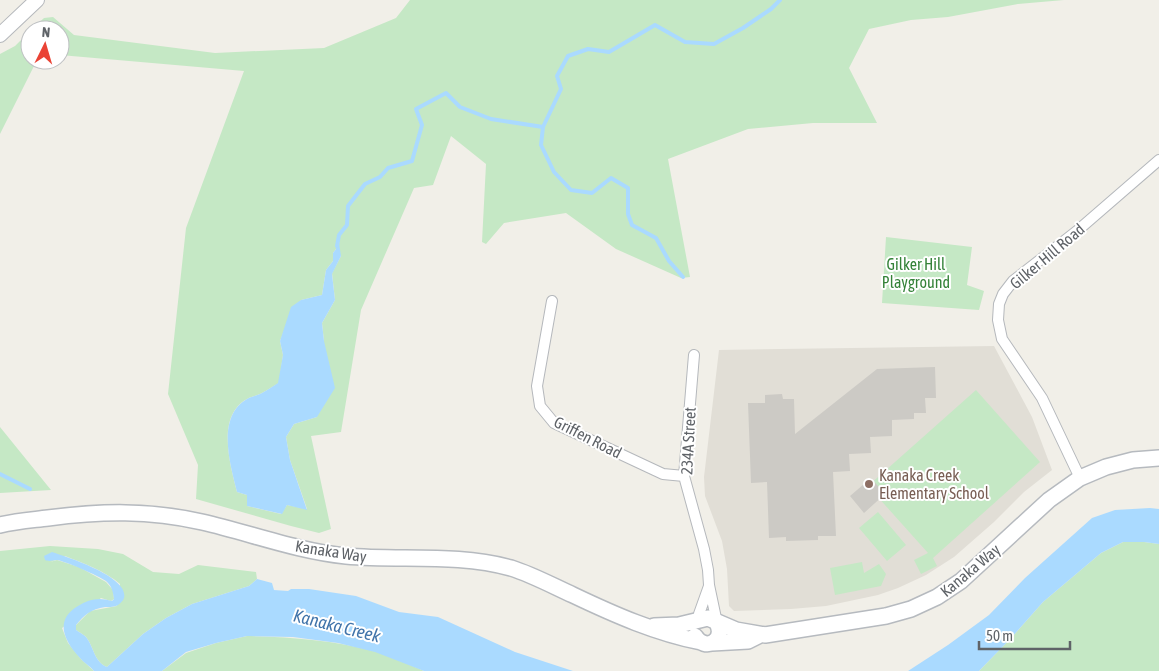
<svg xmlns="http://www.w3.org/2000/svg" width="1159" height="671" viewBox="0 0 1159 671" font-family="'Asap Condensed',sans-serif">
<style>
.education{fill:#e1ded6}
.green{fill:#c5e8c5;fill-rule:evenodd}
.water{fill:#aadaff}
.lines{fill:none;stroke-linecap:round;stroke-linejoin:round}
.stream{stroke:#aadaff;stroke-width:4}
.building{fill:#cccac5}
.minor-casing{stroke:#b5b8bc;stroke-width:12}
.tertiary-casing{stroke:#b5b8bc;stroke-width:16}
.secondary-casing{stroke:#b6babf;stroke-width:18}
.minor{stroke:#fff;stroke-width:10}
.tertiary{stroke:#fff;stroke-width:14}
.secondary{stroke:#fff;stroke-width:15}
.education-dot{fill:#8d6e63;stroke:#fff;stroke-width:2}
.labels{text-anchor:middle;stroke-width:4;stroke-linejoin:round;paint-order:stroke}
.street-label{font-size:16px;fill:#5f6368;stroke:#fff}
.park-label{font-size:16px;fill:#348238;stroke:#fff}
.education-label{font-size:16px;fill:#785e54;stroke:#fff;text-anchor:start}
.water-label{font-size:18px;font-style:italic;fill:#4174aa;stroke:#fff}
</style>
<rect width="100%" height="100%" fill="#f1efe8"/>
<!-- education -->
<path class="education" d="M994 346 1032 417 1052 470 1024 492 994 522 954 557 926 575 898 588 878 595 826 606 791 609 734 611 729 606 727 569 722 541 705 496 704 477 719 350Z"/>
<!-- green -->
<path class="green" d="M410 0H1064L1018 4 948 17 911 20 869 29 849 68 877 123H813L748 129 668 159 690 277 681 278 616 249 566 213 504 223 486 244 482 242 486 164 451 136 433 185 414 188 361 310 341 432 311 436 331 529 319 533 291 526 196 499 198 465 168 394 186 228 244 71 60 55V30H31L44 18 53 17 74 35 215 53 324 48 396 18ZM336 249 341 256 332 273 335 300 322 323 324 341 317 417 294 424 286 437 290 460 307 509 287 505 281 514 247 506V495L237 492C230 464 216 416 247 399 252 396 257 396 262 393 268 390 273 386 279 383L283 355 280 341 286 326 301 300 322 295 326 270 333 261V253Z
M30 31V60H37L0 134V54L15 46Z
M886 237 972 247 967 285 984 291 979 310 882 303Z
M976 390 1040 462 933 558 937 566 921 574 914 560 928 553 868 486Z
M0 427 51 490 0 493Z
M878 512 906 545 887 561 859 528Z
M1123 542H1144L1159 544V671H979L1013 636 1043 602 1101 553Z
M50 546 98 549 123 554 153 572 179 574 198 565 256 572 257 579 249 586 192 604 166 618 143 634 107 667C94 662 94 647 86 637 84 635 79 632 76 630V625L90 611 117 606 120 584C105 571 83 563 65 556L50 562 57 560 79 567 106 582 113 590 114 599 111 601 101 598 62 628 68 643 81 659 94 671H0V551Z
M862 562 864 573 879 564 886 574 881 586 835 595 830 568Z
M247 636C290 637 332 640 374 651 391 656 408 664 424 671H162L186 653 216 643Z"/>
<!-- water -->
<path class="water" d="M339 243 341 256 332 274 335 300 322 323 324 341 335 388 317 417 294 424 286 437 290 460 307 510 287 505 282 514 247 506V495L237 492C230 464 216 417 247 399 252 396 257 396 262 393 268 390 273 386 278 383L283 355 280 341 291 307 301 300 322 295 326 270 333 261V253L336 249V244Z
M1150 508 1159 509V544L1144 542H1123L1101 553 1043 602 1013 636 979 671H908L948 645 989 615 1025 578 1092 518 1115 510Z
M52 552C67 557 130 577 124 598 123 601 119 605 116 606 113 607 108 607 105 607 91 609 84 615 76 625V630C79 632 84 635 86 637 94 647 94 662 107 667L143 634 166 618 192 604 249 586 257 579 272 583 274 590 288 591 291 589H309L356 596 399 612 438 617 515 652 573 671H424L375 652 338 643 293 637 247 636 216 643 186 652 162 671H94C90 666 84 663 80 658 64 641 54 620 78 606 89 599 99 597 112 601L114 599C113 592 112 586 106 581 99 576 65 561 57 560 52 560 50 562 45 560L44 556Z"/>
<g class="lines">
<!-- stream -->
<path class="stream" d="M543 127 541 145 554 172 571 190 592 193 611 178 628 188V214L632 225 656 238 669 261 683 277
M337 246 339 235 347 225 348 206 365 184 380 177 388 168 412 161 422 125 416 109 446 93 460 107 491 119 543 127 561 89 557 76 568 56 588 49 609 52 655 25 685 42 714 44 743 28 771 9 780 0
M0 474 30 489"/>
</g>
<!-- building -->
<path class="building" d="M935 367 936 398H925L926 413H914V419L892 420V436L870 437 871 453 849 454 850 471 833 472 836 536H818V540L786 541V537L769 538 767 482 751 483 748 403H765V395L782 394 783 399H794L795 434 877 369Z
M871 478 885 494 864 513 850 496Z"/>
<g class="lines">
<!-- minor casing -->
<g class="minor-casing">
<path id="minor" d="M552 301 537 386 540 406 554 423 663 474 684 476
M694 355 684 476 704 549 708 570 709 585 717 623
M1080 478 1042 398 1002 339 998 320 999 304 1003 294 1013 281 1077 231 1159 160
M699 621V614L709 586"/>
</g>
<!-- tertiary casing -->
<g class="tertiary-casing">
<path id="tertiary" d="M0 35 37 0"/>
</g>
<!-- secondary casing -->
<g class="secondary-casing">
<path id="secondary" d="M0 525C16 521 32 520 48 518 103 511 148 510 202 522 250 533 297 551 346 556 400 561 457 553 511 568 533 575 553 586 573 595 615 615 656 633 701 642
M654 626 679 625 708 618 736 630 765 635 886 616 911 609 937 597 961 581 1049 500 1080 478 1106 467 1133 460 1159 458
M695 636C705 652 726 641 717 623
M712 643 748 641 758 636"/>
</g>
<!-- minor -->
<use href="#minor" class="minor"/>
<!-- tertiary -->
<use href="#tertiary" class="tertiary"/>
<!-- secondary -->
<use href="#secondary" class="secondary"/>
</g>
<!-- markers -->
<circle class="education-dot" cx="869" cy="484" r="5"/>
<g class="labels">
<!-- street labels -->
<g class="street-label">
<text transform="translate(1047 256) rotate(-40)" y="6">Gilker Hill Road</text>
<text transform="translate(588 437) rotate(27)" y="6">Griffen Road</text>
<text transform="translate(688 441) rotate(-87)" y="6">234A Street</text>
<text transform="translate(331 551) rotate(9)" y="6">Kanaka Way</text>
<text transform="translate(970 570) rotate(-40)" y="6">Kanaka Way</text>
</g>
<!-- park labels -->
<g class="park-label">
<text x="916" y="270">Gilker Hill<tspan x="916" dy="18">Playground</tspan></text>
</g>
<!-- education labels -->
<g class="education-label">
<text x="879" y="481">Kanaka Creek<tspan x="879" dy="18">Elementary School</tspan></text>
</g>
<!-- water labels -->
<g class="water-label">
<text transform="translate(337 626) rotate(14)" y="6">Kanaka Creek</text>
</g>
</g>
<!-- north arrow -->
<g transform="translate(45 45) rotate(5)"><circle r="24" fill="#ffffff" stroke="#bfc1c3"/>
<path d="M0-4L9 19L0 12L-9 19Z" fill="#ea4335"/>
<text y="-8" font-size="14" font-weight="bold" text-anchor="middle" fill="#5f6368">N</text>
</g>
<!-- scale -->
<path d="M979 641v8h91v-8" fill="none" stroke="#5f6368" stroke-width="2.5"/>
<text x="986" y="641" font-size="15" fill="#5f6368" stroke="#ffffff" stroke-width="4" paint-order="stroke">50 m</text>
</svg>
